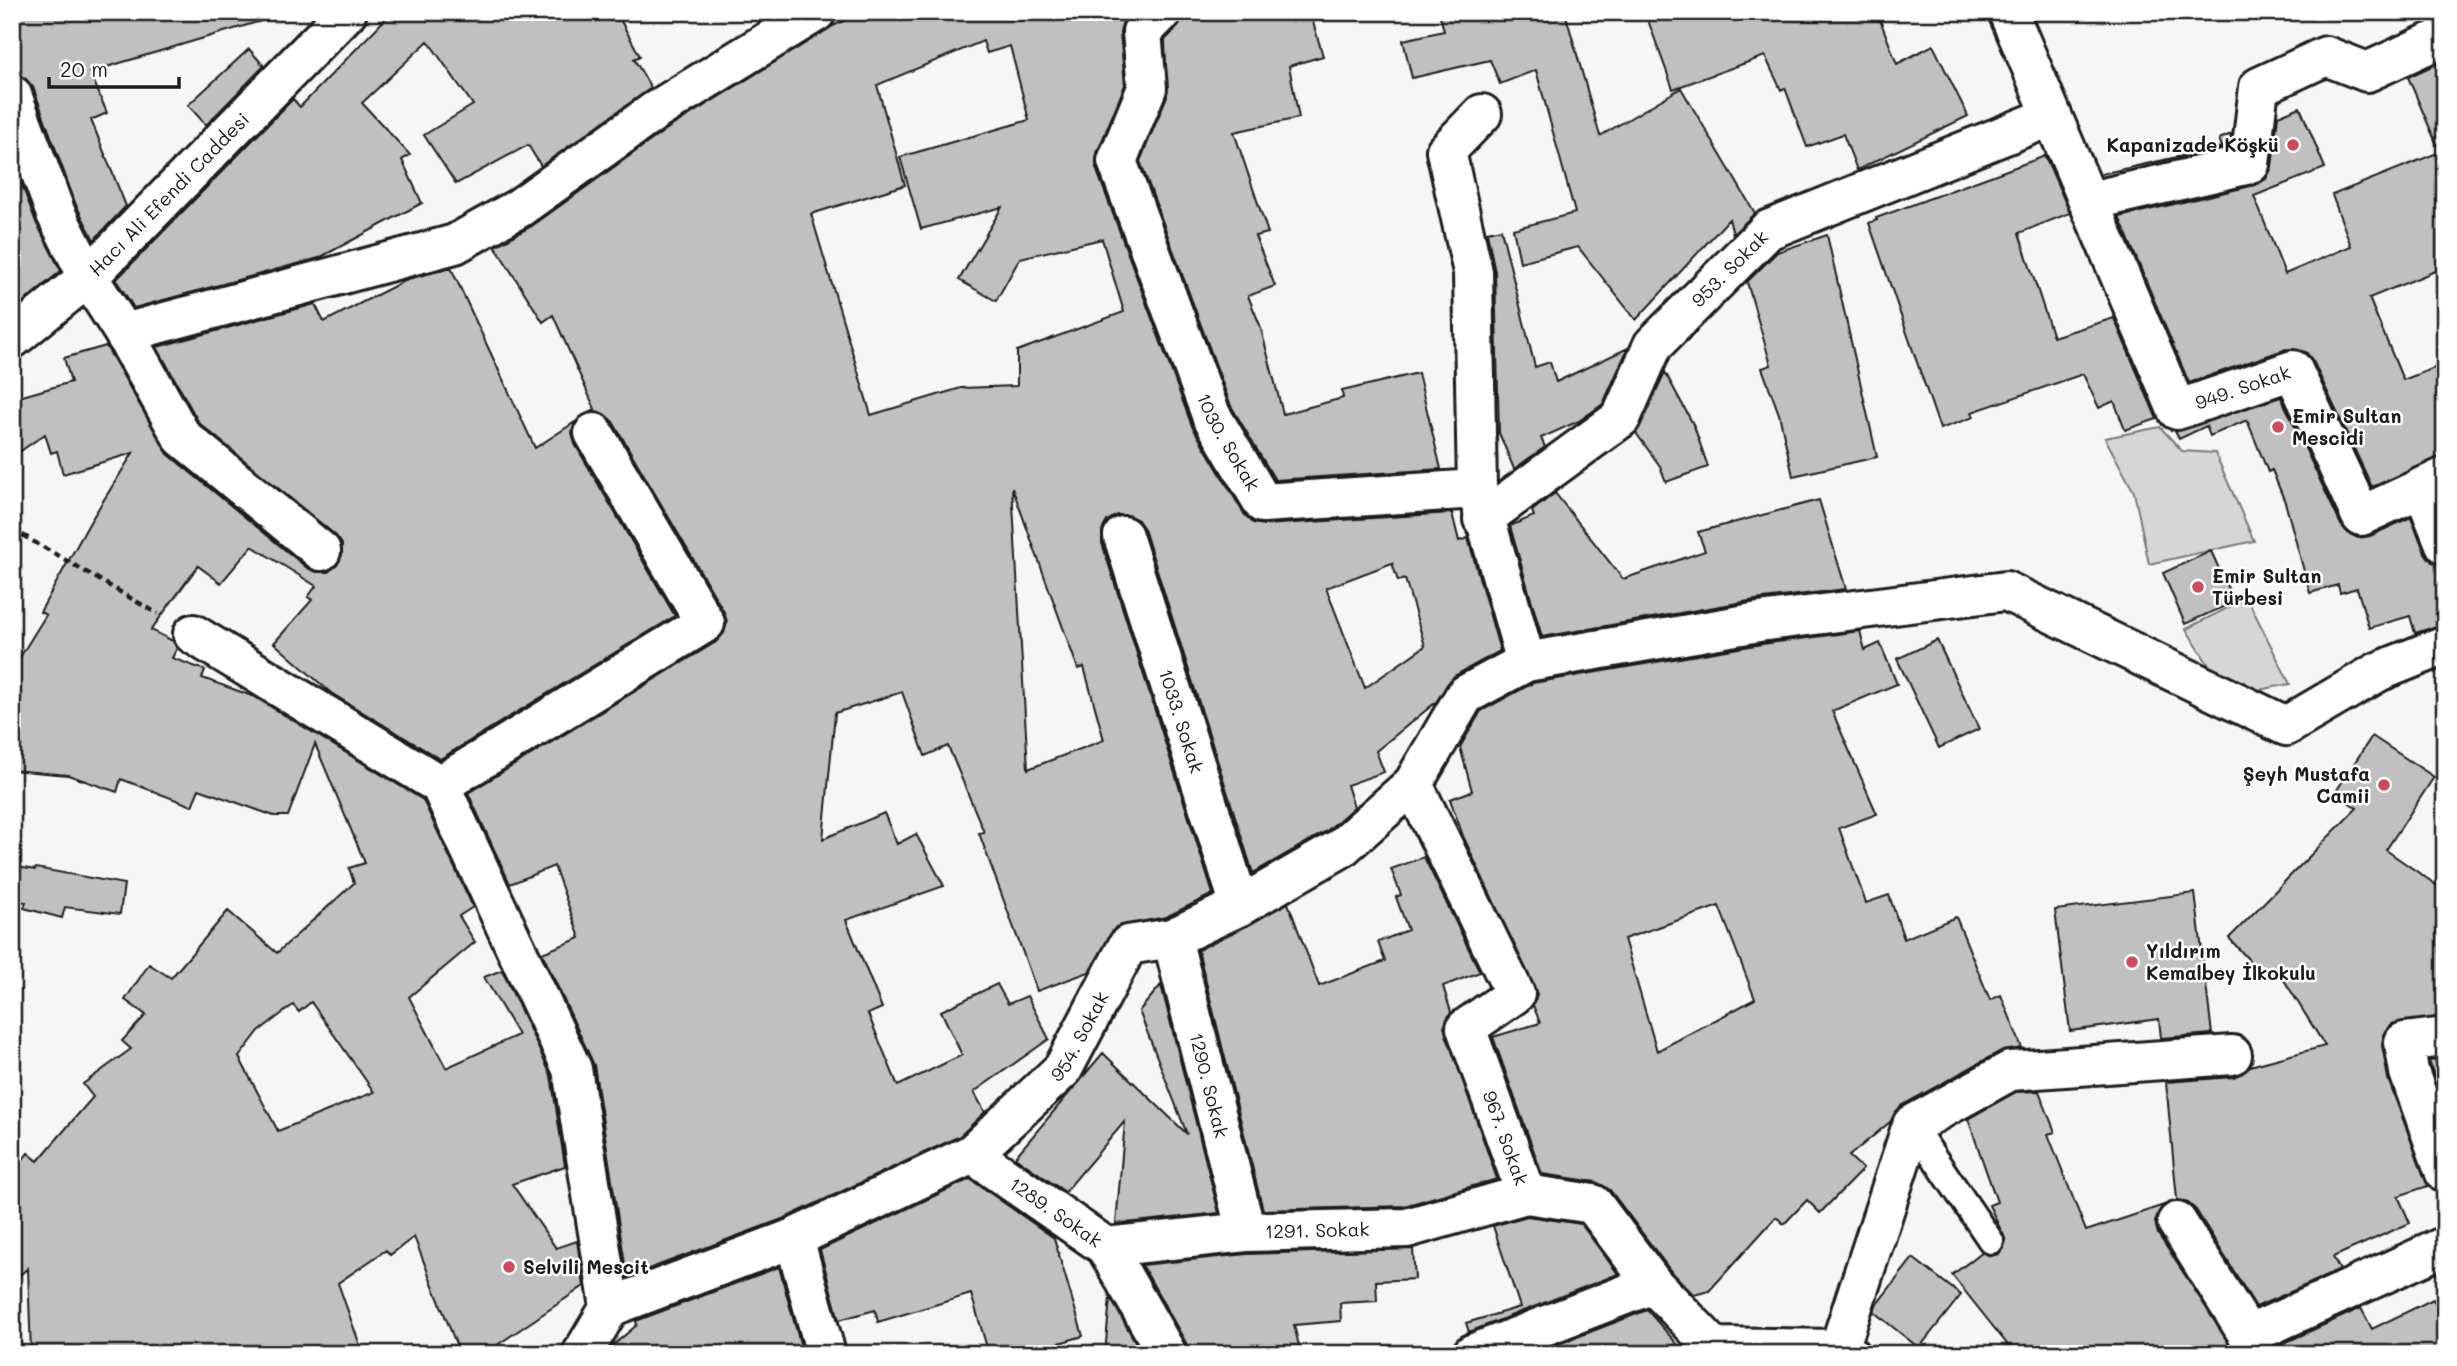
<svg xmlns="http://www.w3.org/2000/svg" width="2457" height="1366" viewBox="0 0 2457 1366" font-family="Mali,sans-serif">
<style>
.green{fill:#d6d6d6;stroke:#797979;stroke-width:2}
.building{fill:#c0c0c0;stroke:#1c1c1c;stroke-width:2;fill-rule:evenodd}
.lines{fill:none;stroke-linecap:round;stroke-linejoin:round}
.service-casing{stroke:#1c1c1c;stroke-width:30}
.minor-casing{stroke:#1c1c1c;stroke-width:44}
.tertiary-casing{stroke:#1c1c1c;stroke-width:44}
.path{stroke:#1c1c1c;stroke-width:4.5;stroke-dasharray:7 5;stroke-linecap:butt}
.service{stroke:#fff;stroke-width:24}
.minor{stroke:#fff;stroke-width:38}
.tertiary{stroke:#fff;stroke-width:38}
.poi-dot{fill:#d1495b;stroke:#fff;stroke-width:2.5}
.labels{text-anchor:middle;stroke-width:5;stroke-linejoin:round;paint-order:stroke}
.poi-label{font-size:19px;font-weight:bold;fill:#1c1c1c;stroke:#fff;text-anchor:start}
.street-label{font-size:19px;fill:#1c1c1c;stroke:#fff}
</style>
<rect width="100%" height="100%" fill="#f6f6f6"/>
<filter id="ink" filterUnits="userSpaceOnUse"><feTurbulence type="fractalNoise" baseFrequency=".0143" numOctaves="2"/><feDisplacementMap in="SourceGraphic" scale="14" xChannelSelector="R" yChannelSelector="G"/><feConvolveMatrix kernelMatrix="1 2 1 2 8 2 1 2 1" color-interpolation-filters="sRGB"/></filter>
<g filter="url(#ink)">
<!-- green -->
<path class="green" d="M2160 427 2182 451 2215 453 2254 541 2149 564 2134 492 2105 438Z
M2247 598 2290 684 2259 690 2218 680 2186 629Z"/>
<!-- building -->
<path class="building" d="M12 12H260L261 21 90 72 107 113 91 120 126 206 94 240 76 205 33 87 25 78 12 74Z
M392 12H616L640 56 634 59 651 88 541 166 528 145 456 184 424 135 473 105 428 41 362 103 410 155 402 160 422 203 319 258 134 308 116 280 293 99 300 107Z
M862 12H1131L1122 24 1120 33 1125 85 1097 153 1096 168 1192 426 1244 514 1253 523 1264 525 1452 513 1459 541 1468 538 1500 651 1454 676 1436 702 1376 751 1384 772 1347 785 1354 807 1328 830 1253 873 1144 529 1138 520 1128 515H1117L1107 521 1102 531V543L1213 894 1166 917 1116 927 1089 972 1037 991 979 833 984 832 948 746 925 756 902 692 835 713 823 839 884 813 897 844 916 834 944 886 846 920 882 1008 868 1014 898 1086 962 1055 941 1011 997 984 1008 1004 1027 996 1049 1039 974 1092 985 1112 960 1136 785 1218 627 1277 594 1065 542 953 580 938 554 866 510 884 468 793 716 642 724 633 727 622 724 612 613 422 604 414 590 412 595 409 553 315 543 322 495 246 532 226 667 129 831 27ZM983 41 987 53 1010 46 1029 120 900 157 921 229 1002 207 959 280 996 301 1020 258 1102 239 1124 312 1017 351V386L961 388 871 415 811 214 905 185 877 85ZM1012 487 1078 669 1084 667 1104 740 1028 769ZM1392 563 1398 581 1405 579 1425 646 1365 688 1326 588Z
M1183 12H1310L1323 56 1289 66 1299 118 1234 132 1268 233 1255 236 1275 286 1248 296 1260 325 1283 414 1343 398 1342 391 1418 373 1441 469 1275 480 1231 406 1140 161 1167 96 1165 40 1178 27Z
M1439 12H1565L1600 136 1681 88 1755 213 1733 234 1729 219 1636 320 1578 247 1520 262 1513 229 1575 213 1536 70 1500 84 1490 60 1412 78 1403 40 1444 31Z
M1645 12H1877L1897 64 1933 45 1968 116 1857 170 1843 134 1807 147 1785 88 1781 90 1765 56 1673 89Z
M249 49 264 66 206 125 188 105Z
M2445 60V267L2369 298 2403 380 2445 364V456L2372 487 2313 361 2306 352 2286 349 2189 383 2119 217 2255 185 2266 179 2272 167 2278 116 2300 107 2325 168 2254 196 2285 274 2351 246 2332 195 2440 152 2408 77Z
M2231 134 2230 146 2101 174 2222 147 2219 139Z
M2045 156 2070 213 2019 233 2053 337 2114 318 2157 419 2125 430 2114 401 2099 408 2083 374 1972 412 1974 417 1940 429 1869 223 1877 220 1876 218Z
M12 159 36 222 61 271 12 311Z
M1501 229 1535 367 1550 362 1556 382 1628 348 1603 404 1579 421 1541 438 1545 447 1514 469 1499 433 1495 272 1487 232Z
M1827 235 1877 457 1793 476 1779 414 1762 368 1771 365 1747 282 1777 252Z
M451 268 535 448 575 422 572 432 575 444 675 616 440 759 331 693 274 643 312 600 308 597 316 586 252 546 221 583 198 566 151 630 173 641 177 648 172 658 205 670 202 678 255 697 423 800 473 907 459 916 475 942 409 997 446 1068 518 1035 484 977 502 970 551 1075 565 1166 512 1184 556 1248 577 1241 584 1286 484 1354H460L414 1237 390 1255 386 1250 338 1283 363 1354H31L28 1268 12 1282V1174L28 1153 38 1161 93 1097 83 1084 131 1049 122 1041 146 1015 125 1000 149 964 171 978 228 911 277 953 354 883 349 868 365 863 315 744 288 816H274L199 789 192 806 121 779 117 792 68 775 12 770V670L46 615 40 612 90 522 133 453 63 474 57 451 51 453 45 434 12 457V399L71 382 64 358 106 346 168 454 307 568 317 572H328L337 565 342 555V544L335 535 199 423 157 347 315 304 324 322 408 279ZM311 1002 374 1092 278 1131 239 1057 259 1031 293 1005 299 1012Z
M1665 372 1694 426 1708 467 1666 482 1660 466 1636 433Z
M2281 397 2341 525 2348 533 2358 538 2370 536 2411 517 2425 553 2432 562 2445 565V624L2415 633 2410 616 2369 628 2357 588 2340 593 2338 585 2310 593 2285 502 2272 470 2268 472 2247 420 2210 436 2206 426 2179 439 2175 431Z
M1555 493 1623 579 1705 551 1698 532 1819 500 1846 589 1755 600 1542 637 1510 526 1534 516 1532 511Z
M2211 551 2234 602 2185 624 2163 573Z
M1860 631 1865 650 1880 643 1897 684 1832 711 1877 814 1839 828 1866 903 1889 895 1904 939 1956 917 1990 1000 2001 995 2022 1048 1999 1052 1901 1106 1890 1122 1849 1156 1863 1169 1820 1213 1807 1200 1784 1224 1776 1217 1709 1291 1694 1295 1670 1270 1610 1190 1596 1182 1542 1174 1493 1037 1540 1023 1533 1005 1537 994 1463 836 1450 799 1472 791 1460 747 1481 711 1533 683 1762 644ZM1719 906 1755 999 1657 1051 1624 939Z
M1937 640 1979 729 1939 748 1897 659Z
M2372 736 2434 777 2386 850 2445 891V1016L2391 1024 2384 1033 2382 1045 2388 1079 2428 1186 2398 1196 2410 1223 2333 1257 2340 1270 2256 1307 2196 1210 2188 1203 2177 1200 2166 1082 2234 1077 2250 1066 2325 1046 2276 967 2265 978 2229 938 2357 808 2335 793Z
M1424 857 1480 972 1443 986 1451 1012 1444 1027 1497 1179 1404 1206 1263 1210 1198 950 1288 903 1319 986 1385 961 1378 942 1408 930 1396 897 1401 895 1391 869Z
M12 866 35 870 36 868 124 884 120 914 65 907 62 918 24 908 26 902 12 900Z
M2195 893 2212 1034 2161 1038 2159 1019 2070 1031 2055 910Z
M1161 985 1219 1213 1116 1224 1125 1121 1065 1192 1015 1157 1103 1053 1187 1134 1139 1011Z
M2445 1059V1107L2429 1061Z
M2039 1091 2055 1132 2048 1134 2086 1231 2164 1205 2155 1222 2158 1234 2237 1354H2015L1952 1275 1982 1252 1991 1256 1999 1254 2006 1241 1989 1205 1997 1202 1968 1119 2016 1092Z
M970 1179 1054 1238 1083 1336 1022 1354H989L971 1294 878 1322 875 1310 839 1320 820 1250Z
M1527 1216 1581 1224 1618 1274 1469 1332 1466 1323 1520 1307 1493 1226Z
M1413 1249 1415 1279 1376 1281 1377 1301 1340 1303 1341 1321 1294 1325 1301 1354H1189L1186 1343 1142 1265 1247 1254Z
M1913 1258 1961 1295 1919 1348 1874 1312 1877 1304Z
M779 1267 803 1354H608L612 1346 637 1325 636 1321Z
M1110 1297 1142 1354H1105Z
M2433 1299 2445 1321V1354H2260L2361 1308 2372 1329Z
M1647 1310 1686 1354H1533Z"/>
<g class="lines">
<!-- service casing -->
<g class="service-casing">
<path id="service" d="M1912 1125 1991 1241"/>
</g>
<!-- minor casing -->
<g class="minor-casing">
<g id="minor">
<path id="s1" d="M1162 12 1142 32 1147 88 1117 161 1211 415 1263 503 1477 489 1526 662"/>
<path id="s2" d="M2008 12 2177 410 2293 370 2361 516 2445 477"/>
<path d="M12 95 56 214 88 277 124 333 182 437 321 551"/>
<path d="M2090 201 2250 164 2259 87 2326 56 2367 72 2445 36"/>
<path d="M124 333 455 244 519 208 655 111 816 12"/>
<path d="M2422 487 2445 544"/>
<path d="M1477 489 1473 272 1446 151 1482 114"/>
<path id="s3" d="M1483 519 1621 418 1653 345 1768 230 2052 116"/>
<path id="s4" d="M1123 536 1240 906"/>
<path d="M193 634 440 785 572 1069 610 1307"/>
<path id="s5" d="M1413 784 1515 994 1466 1028 1526 1194 1593 1204 1653 1284 1714 1347 1839 1349 1849 1354"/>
<path d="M440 785 705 623 594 433"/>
<path id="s6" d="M1172 938 1246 1232"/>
<path d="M2445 1037 2404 1042 2409 1072 2445 1173"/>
<path id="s7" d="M972 1154 1106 1247 1167 1354"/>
<path d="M2177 1222 2248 1335 2443 1247"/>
<path d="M794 1238 826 1354"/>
<path id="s8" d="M1106 1247 1246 1232 1407 1228 1526 1194"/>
<path d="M1839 1349 1912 1125 2010 1071 2232 1055"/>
<path id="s9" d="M582 1354 610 1307 794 1238 972 1154 1063 1069 1128 945 1172 938 1240 906 1341 848 1413 784 1465 695 1526 662 1759 622 2006 591 2286 726 2378 672 2445 645"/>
<path d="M1472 1354 1653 1284"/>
</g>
</g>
<!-- tertiary casing -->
<g class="tertiary-casing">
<g id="tertiary">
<path id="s10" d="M12 339 88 277 347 12"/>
</g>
</g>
<!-- path -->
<path class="path" d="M12 529 158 614"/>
<!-- service -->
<use href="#service" class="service"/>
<!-- minor -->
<use href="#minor" class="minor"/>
<!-- tertiary -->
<use href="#tertiary" class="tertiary"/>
</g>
</g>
<!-- markers -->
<g class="poi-dot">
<circle cx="2293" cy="145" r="7"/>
<circle cx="2278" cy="427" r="7"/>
<circle cx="2198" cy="587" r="7"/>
<circle cx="2384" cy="785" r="7"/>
<circle cx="2132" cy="962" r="7"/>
<circle cx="509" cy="1267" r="7"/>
</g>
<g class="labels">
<!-- poi labels -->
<g class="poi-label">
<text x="2279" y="152" text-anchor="end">Kapanizade Köşkü</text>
<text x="2292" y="423">Emir Sultan<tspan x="2292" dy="22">Mescidi</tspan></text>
<text x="2212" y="583">Emir Sultan<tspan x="2212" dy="22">Türbesi</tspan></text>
<text x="2370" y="781" text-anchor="end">Şeyh Mustafa<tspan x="2370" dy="22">Camii</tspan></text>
<text x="2146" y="958">Yıldırım<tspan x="2146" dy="22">Kemalbey İlkokulu</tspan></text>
<text x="523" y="1274">Selvili Mescit</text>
</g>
<!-- street labels -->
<g class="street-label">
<text dy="7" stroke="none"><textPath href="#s10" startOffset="214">Hacı Ali Efendi Caddesi</textPath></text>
<text dy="7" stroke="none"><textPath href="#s3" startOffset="359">953. Sokak</textPath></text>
<text dy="7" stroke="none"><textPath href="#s2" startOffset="502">949. Sokak</textPath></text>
<text dy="7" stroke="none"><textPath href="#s1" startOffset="466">1030. Sokak</textPath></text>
<text dy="7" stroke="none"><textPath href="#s4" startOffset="194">1033. Sokak</textPath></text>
<text dy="7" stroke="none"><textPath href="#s9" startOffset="609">954. Sokak</textPath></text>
<text dy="7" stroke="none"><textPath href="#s6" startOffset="152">1290. Sokak</textPath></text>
<text dy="7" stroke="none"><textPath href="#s5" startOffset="410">967. Sokak</textPath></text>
<text dy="7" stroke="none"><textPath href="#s7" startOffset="102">1289. Sokak</textPath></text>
<text dy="7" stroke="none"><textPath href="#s8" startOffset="212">1291. Sokak</textPath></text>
</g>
</g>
<!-- margin -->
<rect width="2457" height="1366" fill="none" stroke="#fff" stroke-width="42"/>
<rect x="21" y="21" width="2415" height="1324" fill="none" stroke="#1c1c1c" stroke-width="2.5" filter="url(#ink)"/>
<!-- scale -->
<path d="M49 77v10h130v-10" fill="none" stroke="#1c1c1c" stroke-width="3.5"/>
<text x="60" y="77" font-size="21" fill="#1c1c1c" stroke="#ffffff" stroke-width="5" paint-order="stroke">20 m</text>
</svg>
